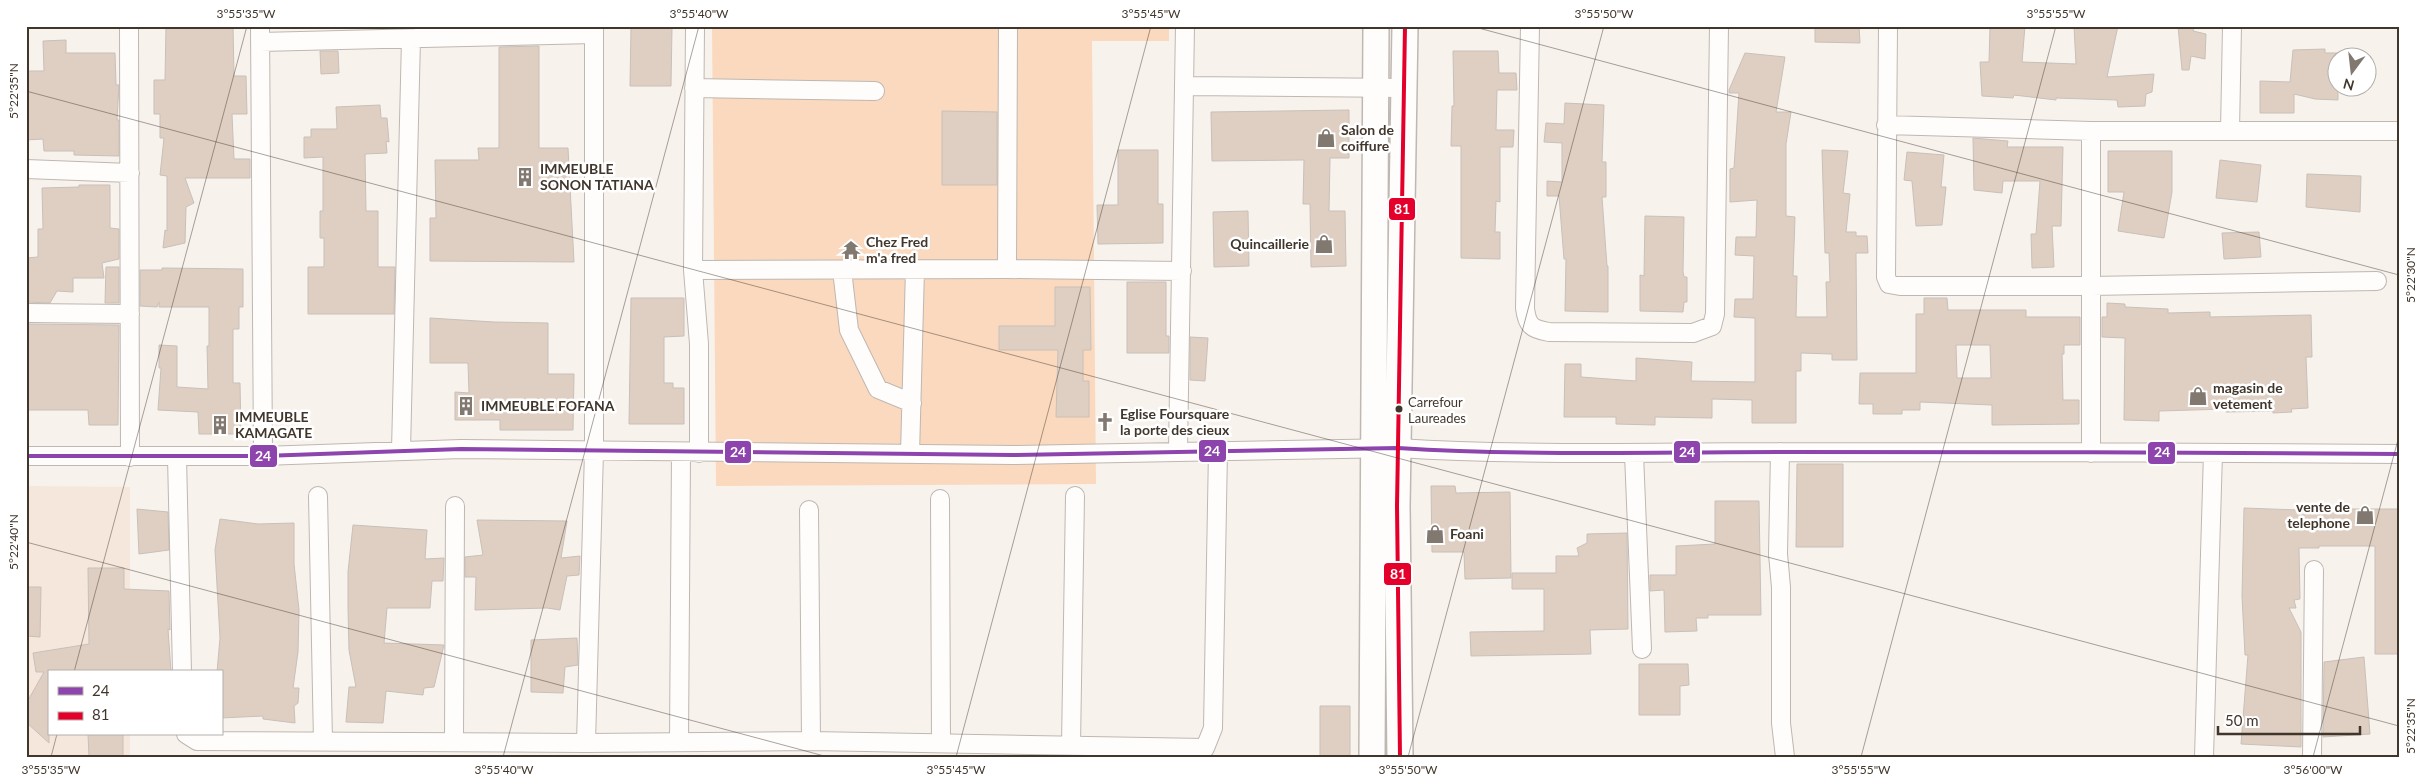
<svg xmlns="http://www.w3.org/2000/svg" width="2425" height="783" viewBox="0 0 2425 783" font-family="Lato,sans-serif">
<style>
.built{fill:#f6e7dc}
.green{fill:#fad9be}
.building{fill:#dfcfc2;stroke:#c8c0b9;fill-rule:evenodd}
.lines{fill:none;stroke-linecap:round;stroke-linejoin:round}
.minor-casing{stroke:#bfb7b1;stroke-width:20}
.secondary-casing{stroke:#bfb7b1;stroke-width:28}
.minor{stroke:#fefdfc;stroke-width:18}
.secondary{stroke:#fefdfc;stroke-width:25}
.bus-1-casing{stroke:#fff;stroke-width:8}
.bus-2-casing{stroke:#fff;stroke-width:8}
.bus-1{stroke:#8e44ad;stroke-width:4}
.bus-2{stroke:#e4002b;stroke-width:4}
.ticks{fill:none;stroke:#41362c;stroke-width:1;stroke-opacity:0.45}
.bus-dot{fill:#41362c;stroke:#fff;stroke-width:2}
.labels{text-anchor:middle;stroke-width:5;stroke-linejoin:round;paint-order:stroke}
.bus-label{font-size:13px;fill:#41362c;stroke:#fff;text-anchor:start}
.poi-label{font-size:14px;font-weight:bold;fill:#41362c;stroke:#fff;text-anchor:start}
.line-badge{stroke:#fff;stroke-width:2}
.badge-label{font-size:14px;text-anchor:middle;font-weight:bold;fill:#fff}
.neatline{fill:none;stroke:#41362c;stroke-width:2}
.ticks-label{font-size:12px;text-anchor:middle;fill:#41362c}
</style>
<rect width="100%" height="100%" fill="#f8f2ed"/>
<!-- built -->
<path class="built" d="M26 486 130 487V672H49V734H130V757H26Z"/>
<!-- green -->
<path class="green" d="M712 26H1169V41H1092L1096 484 716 486Z"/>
<!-- building -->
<path class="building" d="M166 26H233L234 76H246L247 114H232L234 159H250V178H185L194 203 186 207 185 243 163 248 165 230 167 231V176L160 175 164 138H160V114H154V80H165Z
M631 26 672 27 671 86H630Z
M1815 26H1859L1860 43 1815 42Z
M1990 26H2025L2022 62 2076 64 2074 26H2118L2107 77 2154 74 2152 92 2146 94 2145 106 2118 107 2117 100 2056 98V100L2014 95 2013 98 1982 96 1980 62H1989Z
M2178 26H2194L2193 31 2206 34 2205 59 2191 56 2189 70H2182Z
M66 40V53H115L116 85H119L117 120H119V156L74 155V151H44L43 139 26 140V71H44L43 41Z
M539 46V148H568L574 262 430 261V218H436L435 160H479L478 148H499V47Z
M2325 49V53H2338V100L2315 99 2294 94V113H2260V81L2290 82 2293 50Z
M320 51H338L339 73 321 74Z
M1453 51H1498L1499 73H1516L1517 90H1497L1496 130H1514L1513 147H1500V202L1496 201 1495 232H1500V259L1461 258V146H1451L1452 106H1454Z
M1745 53 1785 57 1776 112H1791L1786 144V216L1795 217 1793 276H1797L1796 317H1827L1826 282H1830L1829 253H1825L1822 150 1848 151 1843 193 1850 194 1846 232H1856V236H1867L1868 253H1856L1857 360H1832V354L1801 353V371H1796V423H1752V400L1712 399V418L1655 417V425L1616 424V417H1564L1565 364H1581V377L1636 381V358L1692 362 1691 381 1755 382V318L1734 317 1735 299H1753L1754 256 1735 255 1736 237H1756L1757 200 1730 202V169L1734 168 1739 93H1729V90Z
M1565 103 1604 105 1602 162H1606V197H1602L1607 266H1608V312L1565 311 1566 259H1564L1559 196H1547V181L1562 182V143L1544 142 1546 123 1564 124Z
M380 105 381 118H387L389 142 386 141 387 153 365 154 366 211H378V267H395L394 314H308V267H324V238H320V211H323V157L304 158V137H311V129H337L336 107Z
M1349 110V158H1330L1329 211H1345L1346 266 1311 267 1310 204H1303L1304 160 1212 161 1211 112Z
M942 111 997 112V185H942Z
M1973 138 2008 141 2007 147H2063L2061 226H2052L2054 267 2032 268 2031 234H2036L2040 181H2003L2002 193 1974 190Z
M1118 150H1158V204H1163V243L1098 244 1097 205H1118Z
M2108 151H2172V192L2164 238 2118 231 2124 192H2108Z
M1907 152 1944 155 1941 187H1946L1942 225 1916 226 1912 181 1904 180Z
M2220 160 2261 165 2257 202 2216 198Z
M2307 174 2361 176 2360 212 2306 207Z
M79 185H110V228L119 229V259L102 263 104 278H73V292L57 291 50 303 26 302V258L38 257V229H43L42 188 79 187Z
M1248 211 1249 266 1214 267 1213 212Z
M1645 216 1684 217 1683 272 1684 277H1687V302H1684L1683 312 1640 311V275L1644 276Z
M2259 232 2261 257 2224 259 2222 233Z
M106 267H119V303H105Z
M162 268 243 269V307H239V329H233V383H240L241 434H199L198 412 158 410 161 368H159V345L177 346V387L208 389 207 346H209V307H159V302L157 307 140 306V270H162Z
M1127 282H1166V336H1169V353H1127Z
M1055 287H1090L1091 350H1083V381H1089V417H1056L1058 350H999V326H1055Z
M631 298H684V336L664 337V383H673V388H684V424H629Z
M1924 298H1947L1948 310H2026V317H2080V345H2064V354H2062L2063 400H2079V424L1992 425V405L1920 402V410H1902V414H1873V404H1859L1860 373H1916V314H1924ZM1956 345H1990L1991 378H1957Z
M2107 303 2125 304V307L2168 309V313L2210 312V317L2311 315 2312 357H2306L2308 408 2291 409 2292 412 2273 413V411L2226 412V409L2159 411V421L2124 420 2125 338 2102 337V317H2107Z
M430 318 494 322 548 323V374H574L573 430H500V420H455V392L469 393 468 363H430Z
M26 324 119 325 118 425H89L88 410H26Z
M1190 337 1208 338 1205 381 1190 380Z
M1797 464H1843V547H1796Z
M1431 486H1455L1456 493 1510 492 1511 578 1465 579 1464 552H1432Z
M1715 501H1759L1761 615H1708V618H1696L1697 631 1665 632 1664 590 1650 591V575H1676V546L1715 544Z
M2244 508 2325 511V509H2399V654H2375V546H2319V548H2299L2300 599 2294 600 2296 608H2289L2301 632V747L2241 744 2248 655H2245L2242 596Z
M137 509 168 512 169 550 139 554Z
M220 519 258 524 294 523V564L299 610 298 652 293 688H299L298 703 294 706 295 723 263 719V716L221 718V672H217L220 638 215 550Z
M477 520 567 521 561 558 580 556 579 575 567 576 560 610 547 608 475 610 476 577H465V557L483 555Z
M353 525 427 530 425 559 444 558 443 581H432L430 608H387L384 643 444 645 434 687 424 688 423 695 386 691 383 723 346 722 349 687H356L349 650 348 608V572Z
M1627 533 1628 629 1590 630 1591 654 1471 656 1470 632 1544 631V589H1512V573H1556V556H1579L1577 548 1587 543V534Z
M88 568H124V589L169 591 170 630 168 629 171 672H49V743L26 722V704L44 672H36L33 653 89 644Z
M26 587H41L40 637 26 636Z
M577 638 578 665 565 667 563 693 531 692V640Z
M2364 657 2370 734 2323 737 2324 662Z
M1639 664H1688L1689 685 1680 686V715H1639Z
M1320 706H1350V757H1320Z
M88 734H123V757H89Z"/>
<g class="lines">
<!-- minor casing -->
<g class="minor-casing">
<path id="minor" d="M129 26 130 457
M260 26 263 456
M424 26 423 38 594 34
M695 26 693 270 1007 269 1182 271
M1530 26 1525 308C1527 325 1531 329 1549 332L1693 333 1712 326 1715 314 1719 26
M1888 26 1886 277 1889 284 1900 286H2091L2377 281
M260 42 423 38
M1185 86 1404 88
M694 88 875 91
M1886 125 2091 131H2399
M2230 131 2232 26
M26 169 130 173
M1007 269 1008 26
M693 270 699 344V453
M842 270 849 330 878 389 912 403
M26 313 130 314
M401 450 411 39
M1178 451 1185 26
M1780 452 1778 554 1781 587V723L1785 757
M2091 453V131
M910 454 915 269
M1634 454 1642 649
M26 456H263L461 449 1012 455 1398 448C1526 456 1653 452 1780 452 1986 451 2193 453 2399 454
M177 457 182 672
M318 496 323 741
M940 499 941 743
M809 510 811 741
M186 734 197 741 586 743 811 741 1205 748 1213 728 1218 450
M454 742 455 506
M679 742 681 453
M586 743 594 451V26
M1071 745 1075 496
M2204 757 2213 453
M2312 757 2314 570"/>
</g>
<!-- secondary casing -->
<g class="secondary-casing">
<path id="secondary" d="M1372 757 1376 26
M1400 757 1397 506 1405 26"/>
</g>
<!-- minor -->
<use href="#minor" class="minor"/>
<!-- secondary -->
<use href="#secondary" class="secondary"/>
<!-- bus-1 casing -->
<g class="bus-1-casing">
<path id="bus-1" d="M26 456H263L461 449 1012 455 1398 448C1526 456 1653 452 1780 452 1986 451 2193 453 2399 454"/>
</g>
<!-- bus-2 casing -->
<g class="bus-2-casing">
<path id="bus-2" d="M1400 757 1397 506 1405 26"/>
</g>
<!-- bus-1 -->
<use href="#bus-1" class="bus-1"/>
<!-- bus-2 -->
<use href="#bus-2" class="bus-2"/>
</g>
<!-- ticks -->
<path class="ticks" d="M1471 26 2399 275M26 91 2399 726M26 542 828 757M74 672 247 26M51 757 57 734M503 757 699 26M956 757 1151 26M1408 757 1604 26M1861 757 2056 26M2313 757 2399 436"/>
<!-- icons -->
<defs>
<g id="shop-bare" transform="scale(1.5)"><path d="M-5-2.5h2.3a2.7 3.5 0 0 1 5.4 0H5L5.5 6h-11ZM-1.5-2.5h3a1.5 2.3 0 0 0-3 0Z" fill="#817870" stroke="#fff" stroke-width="2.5" paint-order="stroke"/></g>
<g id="building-bare" transform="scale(1.5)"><path d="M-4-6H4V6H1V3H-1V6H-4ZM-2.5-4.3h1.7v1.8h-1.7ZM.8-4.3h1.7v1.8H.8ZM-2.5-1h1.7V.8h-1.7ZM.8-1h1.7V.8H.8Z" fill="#817870" stroke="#fff" stroke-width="2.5" paint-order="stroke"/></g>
<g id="temple-bare" transform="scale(1.5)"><path d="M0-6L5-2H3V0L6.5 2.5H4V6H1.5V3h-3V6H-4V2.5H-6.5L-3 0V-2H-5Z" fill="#817870" stroke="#fff" stroke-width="2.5" paint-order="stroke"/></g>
<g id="church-bare" transform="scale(1.5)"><path d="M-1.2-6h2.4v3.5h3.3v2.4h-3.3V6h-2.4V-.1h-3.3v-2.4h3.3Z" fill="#817870" stroke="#fff" stroke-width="2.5" paint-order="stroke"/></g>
</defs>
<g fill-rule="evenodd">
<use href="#shop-bare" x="1326" y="138"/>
<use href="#building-bare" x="525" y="177"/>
<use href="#shop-bare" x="1324" y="244"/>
<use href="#temple-bare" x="851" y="250"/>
<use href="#shop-bare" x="2198" y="396"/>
<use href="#building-bare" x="466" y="406"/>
<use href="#church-bare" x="1105" y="422"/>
<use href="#building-bare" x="220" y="425"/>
<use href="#shop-bare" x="2365" y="515"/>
<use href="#shop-bare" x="1435" y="534"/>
</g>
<!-- markers -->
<circle class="bus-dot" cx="1399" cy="409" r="4.5"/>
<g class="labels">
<!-- bus labels -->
<g class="bus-label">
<text x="1408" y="407">Carrefour<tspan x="1408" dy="16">Laureades</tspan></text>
</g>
<!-- poi labels -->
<g class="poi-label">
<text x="1341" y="135">Salon de<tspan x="1341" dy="16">coiffure</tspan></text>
<text x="540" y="174">IMMEUBLE<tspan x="540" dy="16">SONON TATIANA</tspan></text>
<text x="866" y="247">Chez Fred<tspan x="866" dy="16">m'a fred</tspan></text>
<text x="1309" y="249" text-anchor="end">Quincaillerie</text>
<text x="2213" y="393">magasin de<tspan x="2213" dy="16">vetement</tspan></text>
<text x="481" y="411">IMMEUBLE FOFANA</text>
<text x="1120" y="419">Eglise Foursquare<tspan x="1120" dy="16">la porte des cieux</tspan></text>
<text x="235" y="422">IMMEUBLE<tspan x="235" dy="16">KAMAGATE</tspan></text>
<text x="2350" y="512" text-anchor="end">vente de<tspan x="2350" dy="16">telephone</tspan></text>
<text x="1450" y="539">Foani</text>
</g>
</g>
<g class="line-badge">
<rect x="1388" y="197" width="28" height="24" rx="5" fill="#e4002b"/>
<rect x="1198" y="439" width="29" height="24" rx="5" fill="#8e44ad"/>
<rect x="724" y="440" width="28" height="24" rx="5" fill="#8e44ad"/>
<rect x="1673" y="440" width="28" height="24" rx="5" fill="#8e44ad"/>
<rect x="2147" y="441" width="29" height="24" rx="5" fill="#8e44ad"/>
<rect x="249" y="444" width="29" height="24" rx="5" fill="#8e44ad"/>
<rect x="1383" y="562" width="29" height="24" rx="5" fill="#e4002b"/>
</g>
<g class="badge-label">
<text x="1402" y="214">81</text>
<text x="1212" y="456">24</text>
<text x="738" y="457">24</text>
<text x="1687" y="457">24</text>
<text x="2162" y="457">24</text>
<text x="263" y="461">24</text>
<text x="1398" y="579">81</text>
</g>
<!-- border -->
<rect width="2425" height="783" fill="none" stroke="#ffffff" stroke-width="55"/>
<!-- legend -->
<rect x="48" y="670" width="175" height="65" fill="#ffffff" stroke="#b3afab"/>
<rect x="58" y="687" width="25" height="8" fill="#8e44ad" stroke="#b3afab"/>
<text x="92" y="696" font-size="15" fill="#41362c">24</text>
<rect x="58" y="712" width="25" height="8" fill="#e4002b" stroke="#b3afab"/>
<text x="92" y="720" font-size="15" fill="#41362c">81</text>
<!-- north arrow -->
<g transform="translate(2352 72) rotate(195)"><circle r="24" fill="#ffffff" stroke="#b3afab"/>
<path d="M0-4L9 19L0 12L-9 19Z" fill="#817870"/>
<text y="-8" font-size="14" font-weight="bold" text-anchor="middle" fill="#41362c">N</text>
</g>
<!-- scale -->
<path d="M2218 726v8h142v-8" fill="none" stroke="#41362c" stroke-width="2.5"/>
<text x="2225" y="726" font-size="15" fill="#41362c" stroke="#ffffff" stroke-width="4" paint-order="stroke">50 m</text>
<rect x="28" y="28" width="2370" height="728" class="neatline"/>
<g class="ticks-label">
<text x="246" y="18">3°55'35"W</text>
<text x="699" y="18">3°55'40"W</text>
<text x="1151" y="18">3°55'45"W</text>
<text x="1604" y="18">3°55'50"W</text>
<text x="2056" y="18">3°55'55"W</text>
<text transform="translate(14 91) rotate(-90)" y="4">5°22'35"N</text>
<text transform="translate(2411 275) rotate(-90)" y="4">5°22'30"N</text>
<text transform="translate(14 542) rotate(-90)" y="4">5°22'40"N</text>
<text transform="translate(2411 726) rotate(-90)" y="4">5°22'35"N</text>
<text x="51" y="774">3°55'35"W</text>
<text x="504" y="774">3°55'40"W</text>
<text x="956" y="774">3°55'45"W</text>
<text x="1408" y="774">3°55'50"W</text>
<text x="1861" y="774">3°55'55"W</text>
<text x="2313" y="774">3°56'00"W</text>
</g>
</svg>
